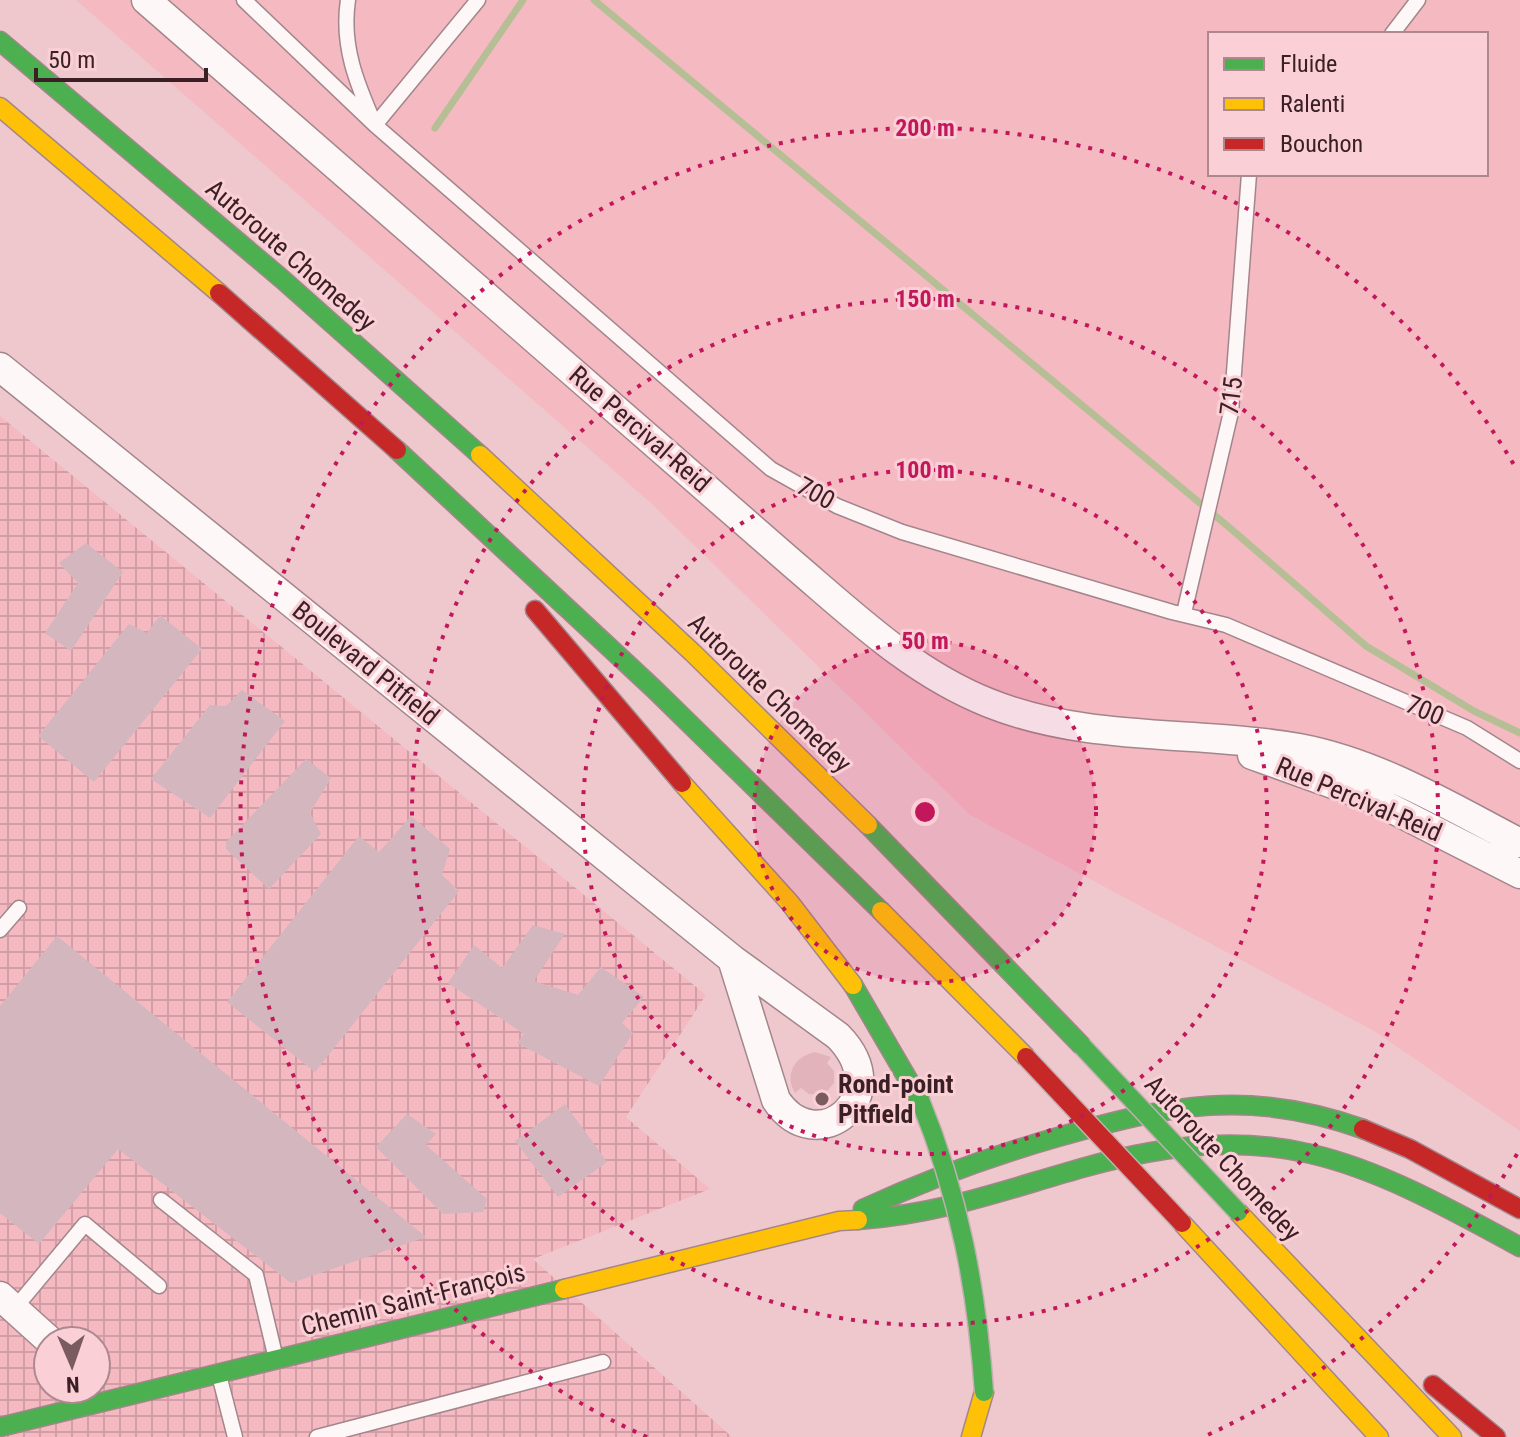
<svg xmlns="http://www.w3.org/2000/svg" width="1520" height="1437" viewBox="0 0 1520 1437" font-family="'Roboto Condensed',sans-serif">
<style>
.built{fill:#f5b9c2;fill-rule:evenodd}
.industrial{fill:url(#industrial-grid);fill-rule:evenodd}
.green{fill:#e3b3bb}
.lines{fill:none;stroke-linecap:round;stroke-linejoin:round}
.stream{stroke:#b6be95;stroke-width:7}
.building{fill:#d4b6be}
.lane-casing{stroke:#a3868b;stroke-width:17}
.street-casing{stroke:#a3868b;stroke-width:31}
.fast-casing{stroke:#a3868b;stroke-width:21}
.slow-casing{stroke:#a3868b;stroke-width:21}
.jam-casing{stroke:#a3868b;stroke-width:21}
.lane{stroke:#fdf7f8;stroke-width:14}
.street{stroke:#fdf7f8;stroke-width:28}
.fast{stroke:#4caf50;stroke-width:18}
.slow{stroke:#ffc107;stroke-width:18}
.jam{stroke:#c62828;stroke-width:18}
.fast-bridge-casing{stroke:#c3afb2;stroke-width:21;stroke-linecap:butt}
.jam-bridge-casing{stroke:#c3afb2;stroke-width:21;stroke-linecap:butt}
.fast-bridge{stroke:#4caf50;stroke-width:18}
.jam-bridge{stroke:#c62828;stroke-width:18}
.ring{fill:none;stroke:#c2185b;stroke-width:4;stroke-dasharray:4 8}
.poi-dot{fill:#795b60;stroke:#facfd5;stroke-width:3}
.labels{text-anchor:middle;stroke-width:6;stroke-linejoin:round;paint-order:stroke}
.street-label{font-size:26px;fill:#3a2025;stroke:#facfd5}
.poi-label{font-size:26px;font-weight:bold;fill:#3a2025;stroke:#facfd5;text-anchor:start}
.centre{fill:#c2185b;stroke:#facfd5;stroke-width:4}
.ring-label{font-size:24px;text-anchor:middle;font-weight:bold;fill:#c2185b;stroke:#facfd5;stroke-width:6;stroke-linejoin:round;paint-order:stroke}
</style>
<defs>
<pattern id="industrial-grid" width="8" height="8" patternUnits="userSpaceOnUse" patternTransform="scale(2)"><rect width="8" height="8" fill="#f5b9c2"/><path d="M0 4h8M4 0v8" fill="none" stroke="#d39fa7"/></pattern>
</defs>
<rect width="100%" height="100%" fill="#efc8ce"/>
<!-- built -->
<path class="built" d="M76 0H1520V1131L1374 1031 970 815 652 504ZM1210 34H1486V174H1210Z"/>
<!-- industrial -->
<path class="industrial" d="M0 416 706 995 626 1117 710 1189 533 1259 732 1437H0ZM48 1341H96V1389H48Z"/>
<!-- green -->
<path class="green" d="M815 1052 831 1057 827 1063 834 1071V1083L824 1095 809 1094 801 1088 795 1093C784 1074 795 1056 815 1052Z"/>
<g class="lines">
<!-- stream -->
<path class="stream" d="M594 0 1230 528 1366 646 1474 711 1520 733
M435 128 523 0"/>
</g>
<!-- building -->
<path class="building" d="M86 543 123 572 71 651 45 633 78 583 59 563Z
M160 615 202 649 94 782 38 736 129 624 147 633Z
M242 690 285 721 210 818 151 779 210 705 226 706Z
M306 759 331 778 310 813 321 834 269 889 226 849V842Z
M411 816 450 849 442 875 459 891 315 1072 227 1002 359 836 379 852Z
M533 925 565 934 534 981 578 995 601 967 644 997 622 1023 633 1033 599 1086 517 1043 524 1034 448 983 474 945 502 968Z
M57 936 383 1202 426 1237 291 1283 118 1149 39 1244 0 1213V1006Z
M565 1104 607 1162 558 1197 515 1141Z
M407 1114 436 1134 426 1145 487 1199 483 1212 443 1214 376 1147Z"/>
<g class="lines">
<!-- lane casing -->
<g class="lane-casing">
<path id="lane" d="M244 0 375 125 771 469 837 506 902 532 1172 612 1226 625 1467 728 1520 761
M348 0C341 46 357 84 375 125L478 0
M1392 34 1418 0
M1184 613 1231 412 1249 174
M0 930 19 908
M161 1200 256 1275 276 1359
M15 1308 85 1224 159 1286
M219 1375 235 1437
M317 1437 603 1362"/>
</g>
<!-- street casing -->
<g class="street-casing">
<path id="street" d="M146 0 793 564C854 616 913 673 989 703 1089 743 1195 730 1299 748 1379 763 1449 806 1520 843
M0 367 732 959 838 1036C898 1097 816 1161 776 1100L732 959
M1252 755 1369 797 1520 874
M0 1296 50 1341"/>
</g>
<!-- fast casing -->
<g class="fast-casing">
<path id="fast" d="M0 41 282 279 480 455
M397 450 653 688 881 911
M868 825 1082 1046
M853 985 920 1100
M863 1209C926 1180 991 1156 1058 1137 1170 1105 1248 1088 1363 1129
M858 1220C941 1214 1004 1190 1082 1168 1272 1115 1356 1157 1520 1247
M0 1427 564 1289"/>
</g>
<!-- slow casing -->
<g class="slow-casing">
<path id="slow" d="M0 107 219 293
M480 455 693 653 868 825
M682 783 790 903 853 985
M881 911 1026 1057
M1238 1212 1452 1437
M1182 1223 1379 1437
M564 1289 839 1221 858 1220
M971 1437 984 1392"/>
</g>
<!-- jam casing -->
<g class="jam-casing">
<path id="jam" d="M219 293 397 450
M535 610 682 783
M1363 1129 1410 1149 1520 1209
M1433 1385 1496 1437"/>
</g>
<!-- lane -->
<use href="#lane" class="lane"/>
<!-- street -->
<use href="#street" class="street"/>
<!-- fast -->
<use href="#fast" class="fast"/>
<!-- slow -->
<use href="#slow" class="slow"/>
<!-- jam -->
<use href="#jam" class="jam"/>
<!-- fast-bridge casing -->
<g class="fast-bridge-casing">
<path id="fast-bridge" d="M1082 1046 1238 1212
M920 1100C959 1195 977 1290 984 1392"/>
</g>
<!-- jam-bridge casing -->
<g class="jam-bridge-casing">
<path id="jam-bridge" d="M1026 1057 1182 1223"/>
</g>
<!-- fast-bridge -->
<use href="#fast-bridge" class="fast-bridge"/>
<!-- jam-bridge -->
<use href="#jam-bridge" class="jam-bridge"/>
</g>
<!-- distance rings -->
<circle cx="925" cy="812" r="171" fill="#c2185b" fill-opacity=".12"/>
<g class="ring">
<circle cx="925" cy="812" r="171"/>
<circle cx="925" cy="812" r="342"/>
<circle cx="925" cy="812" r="513"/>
<path d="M1517 1154A684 684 0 0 1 1203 1437M647 1437A684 684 0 1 1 1517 470"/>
</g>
<!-- markers -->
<circle class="poi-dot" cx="822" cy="1099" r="8"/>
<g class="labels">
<!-- street labels -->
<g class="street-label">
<text transform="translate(291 255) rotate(41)" y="9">Autoroute Chomedey</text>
<text transform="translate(1231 396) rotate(-83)" y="9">715</text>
<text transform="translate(640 429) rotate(41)" y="9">Rue Percival-Reid</text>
<text transform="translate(816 493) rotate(29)" y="9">700</text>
<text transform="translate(366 663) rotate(39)" y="9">Boulevard Pitfield</text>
<text transform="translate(770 693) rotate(44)" y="9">Autoroute Chomedey</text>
<text transform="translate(1425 710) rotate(23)" y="9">700</text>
<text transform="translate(1359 799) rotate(23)" y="9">Rue Percival-Reid</text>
<text transform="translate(1223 1158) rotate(47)" y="9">Autoroute Chomedey</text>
<text transform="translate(413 1299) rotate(-14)" y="9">Chemin Saint-François</text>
</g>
<!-- poi labels -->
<g class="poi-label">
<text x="838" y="1093">Rond-point<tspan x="838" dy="30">Pitfield</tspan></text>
</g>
</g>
<circle cx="925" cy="812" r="12" class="centre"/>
<g class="ring-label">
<text x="925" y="136">200 m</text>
<text x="925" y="307">150 m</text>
<text x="925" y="478">100 m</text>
<text x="925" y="649">50 m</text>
</g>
<!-- legend -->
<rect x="1208" y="32" width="280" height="144" fill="#facfd5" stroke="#ad898f" stroke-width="2"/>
<rect x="1224" y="58" width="40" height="12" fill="#4caf50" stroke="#ad898f" stroke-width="2"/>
<text x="1280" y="72" font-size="24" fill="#3a2025">Fluide</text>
<rect x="1224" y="98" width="40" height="12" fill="#ffc107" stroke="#ad898f" stroke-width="2"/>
<text x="1280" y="112" font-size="24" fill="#3a2025">Ralenti</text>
<rect x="1224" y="138" width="40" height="12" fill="#c62828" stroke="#ad898f" stroke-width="2"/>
<text x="1280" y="152" font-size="24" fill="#3a2025">Bouchon</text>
<!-- north arrow -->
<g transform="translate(72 1365) rotate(178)"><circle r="38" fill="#facfd5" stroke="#ad898f" stroke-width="2"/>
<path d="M0-6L14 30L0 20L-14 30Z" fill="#795b60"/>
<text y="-12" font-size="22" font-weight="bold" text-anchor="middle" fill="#3a2025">N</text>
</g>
<!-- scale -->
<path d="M36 68v12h170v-12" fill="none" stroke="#3a2025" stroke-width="4"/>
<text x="48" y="68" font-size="24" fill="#3a2025" stroke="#facfd5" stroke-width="6" paint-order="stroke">50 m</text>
</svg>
